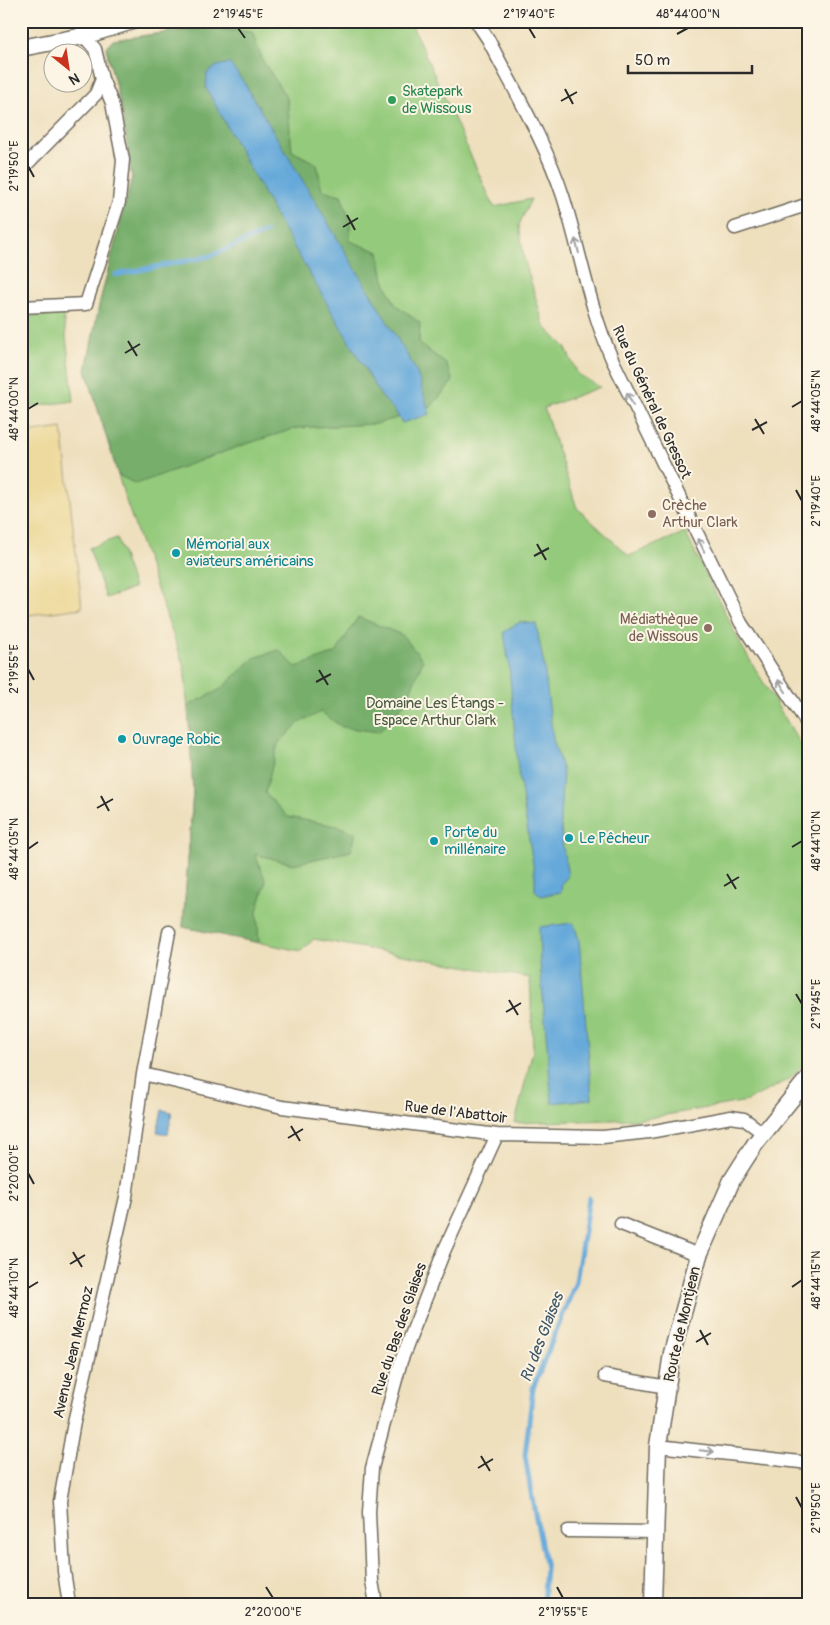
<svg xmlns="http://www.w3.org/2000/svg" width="830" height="1625" viewBox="0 0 830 1625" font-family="Pangolin,sans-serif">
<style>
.green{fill:#94ca7c;stroke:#607a54}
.forest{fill:#77ae6c;stroke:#516c4c}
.sand{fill:#eeda9e;stroke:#8c8264}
.water{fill:#65a9da;stroke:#486a82}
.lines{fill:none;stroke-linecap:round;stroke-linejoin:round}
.stream{stroke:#65a9da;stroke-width:5}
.minor-casing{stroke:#6f6a5e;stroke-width:15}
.tertiary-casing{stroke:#6f6a5e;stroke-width:19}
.minor{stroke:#fff;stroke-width:12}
.tertiary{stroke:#fff;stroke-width:16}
.oneway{stroke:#a0a0a0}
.ticks{fill:none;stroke:#2b2b2b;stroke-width:2}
.leisure-dot{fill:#2e9e5b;stroke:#fcf5e5;stroke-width:2}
.education-dot{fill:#8d6e63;stroke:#fcf5e5;stroke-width:2}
.culture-dot{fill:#0f9aa8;stroke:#fcf5e5;stroke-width:2}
.labels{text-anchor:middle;stroke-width:4;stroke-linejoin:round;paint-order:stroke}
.leisure-label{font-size:15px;fill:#27864d;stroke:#fcf5e5;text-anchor:start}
.street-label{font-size:15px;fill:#2b2b2b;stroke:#fcf5e5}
.education-label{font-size:15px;fill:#785e54;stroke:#fcf5e5;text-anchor:start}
.culture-label{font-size:15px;fill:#0d838f;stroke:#fcf5e5;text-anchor:start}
.park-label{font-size:15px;fill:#4a5b43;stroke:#fcf5e5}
.water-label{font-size:16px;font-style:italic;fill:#3f5768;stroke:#fcf5e5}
.neatline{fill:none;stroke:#2b2b2b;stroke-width:2}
.ticks-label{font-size:12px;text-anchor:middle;fill:#2b2b2b}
</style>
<rect width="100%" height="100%" fill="#fcf5e5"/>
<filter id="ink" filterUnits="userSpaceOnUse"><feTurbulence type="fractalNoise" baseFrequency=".02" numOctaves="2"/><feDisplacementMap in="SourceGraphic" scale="10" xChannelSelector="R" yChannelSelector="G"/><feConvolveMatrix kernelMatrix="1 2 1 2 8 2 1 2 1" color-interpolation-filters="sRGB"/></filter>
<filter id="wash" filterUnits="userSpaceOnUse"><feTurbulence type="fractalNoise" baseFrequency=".0096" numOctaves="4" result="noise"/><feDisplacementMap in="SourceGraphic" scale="20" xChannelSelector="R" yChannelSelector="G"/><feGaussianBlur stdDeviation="1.12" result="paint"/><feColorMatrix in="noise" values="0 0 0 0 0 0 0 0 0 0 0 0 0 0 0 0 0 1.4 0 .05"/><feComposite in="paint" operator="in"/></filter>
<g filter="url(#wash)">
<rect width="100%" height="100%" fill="#eedfbd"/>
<!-- green -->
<path class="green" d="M304 21H410L494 207 531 199 519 225 524 258 544 326 565 347 578 374 600 387 544 408 577 508 629 556 685 532 741 645 809 758V1058L790 1079 747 1101 643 1119 515 1123 533 1050 530 978 314 939 301 951 183 927 193 792 190 732 184 666 125 498 86 370 100 301 132 178 122 110 106 48 113 40 194 28Z
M63 312 74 401 30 407 21 340V318Z
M117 538 134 588 106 598 89 548Z"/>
<!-- forest -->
<path class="forest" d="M204 28 252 32 263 61 287 98 292 151 317 164 322 190 341 195 350 220V241L379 252 384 280 395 304 420 323 419 343 446 364 453 381 430 408 376 424 297 428 243 445 136 484 118 475 86 370 100 301 132 178 122 110 106 48 113 40Z
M358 617 402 635 423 660 406 702 379 732 342 727 321 712 300 722 278 744 265 793 288 817 337 826 356 833 351 851 293 864 255 854 266 882 257 911 259 943 183 927 193 792 188 706 221 689 254 658 279 650 296 667 336 653Z"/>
<!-- sand -->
<path class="sand" d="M62 428 82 608 21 616V434Z"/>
<!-- water -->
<path class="water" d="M229 63 243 81 406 353 417 373 430 414 402 423 395 411 381 396 277 218 206 88 207 73 217 66Z
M520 622 536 624 544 665 553 739 563 772 560 818 563 848 568 876 562 883 561 892 541 896 535 890V877L518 770 509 667 504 632Z
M573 923 579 939 592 1099 552 1103 540 963 539 927Z
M162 1110 172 1112 168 1134 157 1132Z"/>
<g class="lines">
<!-- stream -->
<path class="stream" d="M115 275 210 256 266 232
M543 1604 546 1568 532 1498 525 1455 533 1388 576 1282 589 1198"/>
</g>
</g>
<g filter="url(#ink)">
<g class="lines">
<!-- minor casing -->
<g class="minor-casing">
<path id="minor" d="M476 21 488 39C514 90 545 141 563 196 580 250 589 307 612 359L741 623 809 726
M21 170 96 94 102 79
M735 228 809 204
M21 307 86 304 119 202 123 160 112 103 102 79 95 49 84 36 81 21
M143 1074 282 1107 497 1135 603 1137 649 1132 731 1117 744 1119 763 1133
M621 1224 699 1255
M605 1376 667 1387
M658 1446 809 1463
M568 1531 655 1532
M69 1604 64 1571 60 1501 74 1422 126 1197 143 1074 169 932
M376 1604 372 1581 369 1512 372 1468 401 1361 444 1251 497 1135"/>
</g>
<!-- tertiary casing -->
<g class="tertiary-casing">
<path id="tertiary" d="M21 48 84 36 132 21
M653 1604 658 1446 672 1353 699 1255 732 1180 744 1161 755 1144 809 1077"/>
</g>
<!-- minor -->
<use href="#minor" class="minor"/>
<!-- tertiary -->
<use href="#tertiary" class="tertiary"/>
</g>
<!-- one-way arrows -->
<defs><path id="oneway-shaft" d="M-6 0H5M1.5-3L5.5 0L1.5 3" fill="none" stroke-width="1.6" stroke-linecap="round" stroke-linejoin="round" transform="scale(1.25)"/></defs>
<g class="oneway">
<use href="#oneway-shaft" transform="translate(577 246) rotate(-105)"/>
<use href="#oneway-shaft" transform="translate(630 399) rotate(-116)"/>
<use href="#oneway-shaft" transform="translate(701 545) rotate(-116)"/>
<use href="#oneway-shaft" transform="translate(782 686) rotate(-123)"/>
<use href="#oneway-shaft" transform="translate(707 1451) rotate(6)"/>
</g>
</g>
<!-- ticks -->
<path class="ticks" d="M238 28 245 38M529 28 535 38M677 34 688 28M565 89 573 104M561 101 577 92M28 166 34 177M347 215 355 230M343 227 358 218M128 341 137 356M125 353 140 344M792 407 802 401M28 409 38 403M755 419 764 434M752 430 767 422M796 490 802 501M537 544 546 560M534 556 549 548M28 669 34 680M319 670 328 685M316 682 331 674M101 796 109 811M97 808 113 799M792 847 802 841M28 849 38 842M727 874 736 889M724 886 739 877M796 994 802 1004M509 1000 518 1015M506 1012 521 1003M291 1126 300 1141M288 1138 303 1129M28 1173 34 1184M73 1252 82 1267M70 1264 85 1255M792 1287 802 1280M28 1288 38 1282M700 1330 708 1345M696 1342 711 1333M481 1456 490 1471M478 1468 493 1459M796 1497 802 1508M266 1587 273 1598M557 1587 563 1598"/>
<!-- markers -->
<circle class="leisure-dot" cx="392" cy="100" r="5"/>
<g class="education-dot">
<circle cx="652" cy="514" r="5"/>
<circle cx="708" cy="628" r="5"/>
</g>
<g class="culture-dot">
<circle cx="176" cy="553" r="5"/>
<circle cx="122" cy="739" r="5"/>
<circle cx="569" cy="838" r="5"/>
<circle cx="434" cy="841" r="5"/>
</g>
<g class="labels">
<!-- leisure labels -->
<g class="leisure-label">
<text x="402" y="96">Skatepark<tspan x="402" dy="17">de Wissous</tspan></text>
</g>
<!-- street labels -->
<g class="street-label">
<text transform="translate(652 402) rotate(65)" y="5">Rue du Général de Gressot</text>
<text transform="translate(456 1112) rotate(7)" y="5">Rue de l'Abattoir</text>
<text transform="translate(682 1324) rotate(-77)" y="5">Route de Montjean</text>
<text transform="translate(399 1329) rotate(-71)" y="5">Rue du Bas des Glaises</text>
<text transform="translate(73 1352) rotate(-77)" y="5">Avenue Jean Mermoz</text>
</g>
<!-- education labels -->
<g class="education-label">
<text x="662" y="510">Crèche<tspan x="662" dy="17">Arthur Clark</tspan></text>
<text x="698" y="624" text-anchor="end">Médiathèque<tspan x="698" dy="17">de Wissous</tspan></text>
</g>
<!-- culture labels -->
<g class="culture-label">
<text x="186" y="549">Mémorial aux<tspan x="186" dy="17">aviateurs américains</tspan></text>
<text x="132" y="744">Ouvrage Robic</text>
<text x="444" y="837">Porte du<tspan x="444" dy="17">millénaire</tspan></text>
<text x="579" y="843">Le Pêcheur</text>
</g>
<!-- park labels -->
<g class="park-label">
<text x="435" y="708">Domaine Les Étangs -<tspan x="435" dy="17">Espace Arthur Clark</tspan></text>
</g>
<!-- water labels -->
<g class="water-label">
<text transform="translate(541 1337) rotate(-69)" y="6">Ru des Glaises</text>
</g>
</g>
<!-- margin -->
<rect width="830" height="1625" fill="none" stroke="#fcf5e5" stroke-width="55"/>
<!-- north arrow -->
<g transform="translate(68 68) rotate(150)"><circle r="24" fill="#fcf5e5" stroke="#a8a49b"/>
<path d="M0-4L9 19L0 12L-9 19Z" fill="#c8321e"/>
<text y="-8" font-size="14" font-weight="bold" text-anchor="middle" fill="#2b2b2b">N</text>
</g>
<!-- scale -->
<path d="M628 65v8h124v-8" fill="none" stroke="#2b2b2b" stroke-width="2.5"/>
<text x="635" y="65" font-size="15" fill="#2b2b2b" stroke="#fcf5e5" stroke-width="4" paint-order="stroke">50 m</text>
<rect x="28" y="28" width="774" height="1570" class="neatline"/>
<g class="ticks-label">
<text x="238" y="18">2°19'45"E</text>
<text x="529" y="18">2°19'40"E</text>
<text x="688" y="18">48°44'00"N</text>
<text transform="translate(14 166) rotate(-90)" y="4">2°19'50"E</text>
<text transform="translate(816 401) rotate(-90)" y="4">48°44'05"N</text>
<text transform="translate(14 409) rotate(-90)" y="4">48°44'00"N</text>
<text transform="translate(816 501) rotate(-90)" y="4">2°19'40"E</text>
<text transform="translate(14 669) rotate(-90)" y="4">2°19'55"E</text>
<text transform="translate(816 841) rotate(-90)" y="4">48°44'10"N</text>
<text transform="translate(14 849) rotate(-90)" y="4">48°44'05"N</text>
<text transform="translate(816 1004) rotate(-90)" y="4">2°19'45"E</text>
<text transform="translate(14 1173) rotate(-90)" y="4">2°20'00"E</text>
<text transform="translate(816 1280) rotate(-90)" y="4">48°44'15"N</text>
<text transform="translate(14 1288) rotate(-90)" y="4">48°44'10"N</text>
<text transform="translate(816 1508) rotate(-90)" y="4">2°19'50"E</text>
<text x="273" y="1616">2°20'00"E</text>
<text x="563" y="1616">2°19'55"E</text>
</g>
</svg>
